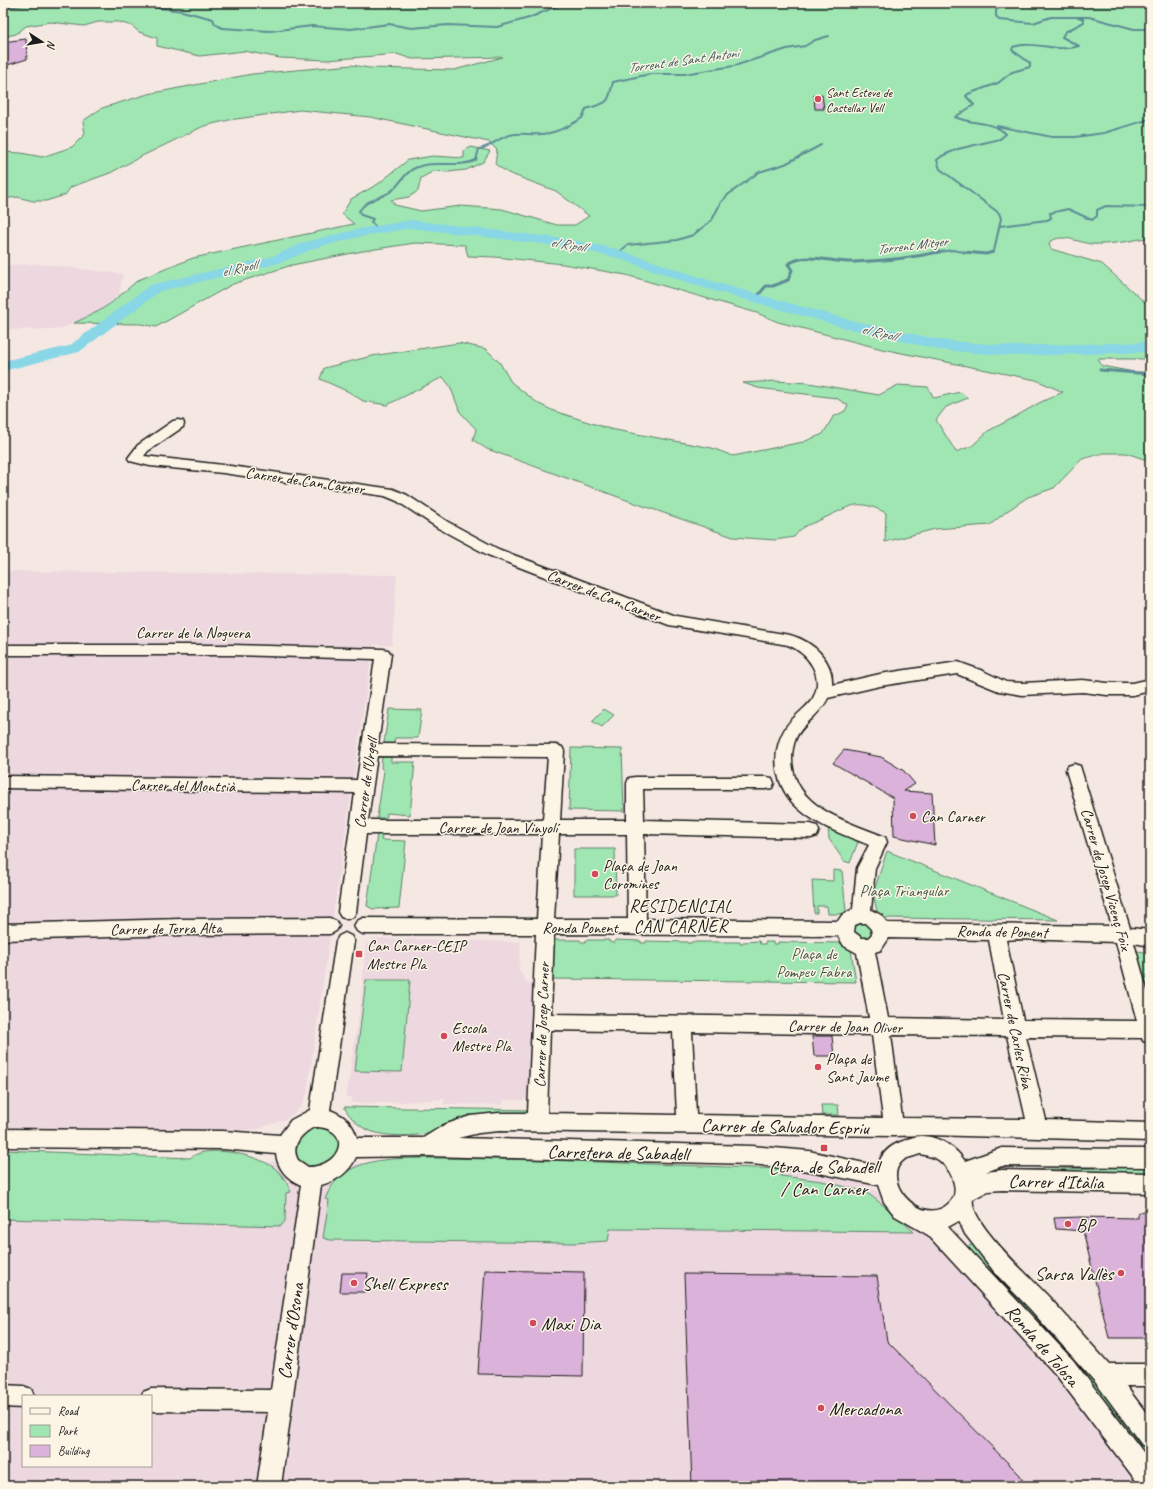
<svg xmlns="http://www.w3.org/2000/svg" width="1153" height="1489" viewBox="0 0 1153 1489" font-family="Caveat,sans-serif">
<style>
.built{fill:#edd8e0;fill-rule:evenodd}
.green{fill:#a0e6b3;stroke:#5e8168}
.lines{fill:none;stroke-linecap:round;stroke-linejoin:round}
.stream-far1{stroke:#5d8c95;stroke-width:2}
.stream{stroke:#5d8c95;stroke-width:3}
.river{fill:#88d6e6;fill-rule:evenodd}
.building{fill:#dab2da;stroke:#1c1c1c}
.minor-casing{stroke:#1c1c1c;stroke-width:3}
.minor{fill:#fcf5e5;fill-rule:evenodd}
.poi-dot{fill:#d1495b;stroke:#fcf5e5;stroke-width:1.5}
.labels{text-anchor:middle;stroke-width:3;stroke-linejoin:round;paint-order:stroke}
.far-poi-label{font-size:13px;fill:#1c1c1c;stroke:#fcf5e5;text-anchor:start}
.far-water-label{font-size:14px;font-style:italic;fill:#3c5459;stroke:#fcf5e5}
.street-label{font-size:16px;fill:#1c1c1c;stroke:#fcf5e5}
.poi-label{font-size:16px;fill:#1c1c1c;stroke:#fcf5e5;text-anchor:start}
.park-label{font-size:16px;fill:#445949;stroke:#fcf5e5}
.neighbourhood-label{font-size:17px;letter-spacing:1px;fill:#1c1c1c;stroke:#fcf5e5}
.near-street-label{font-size:19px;fill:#1c1c1c;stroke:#fcf5e5}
.near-poi-label{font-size:19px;fill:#1c1c1c;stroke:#fcf5e5;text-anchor:start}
</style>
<rect width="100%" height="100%" fill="#f5e8e3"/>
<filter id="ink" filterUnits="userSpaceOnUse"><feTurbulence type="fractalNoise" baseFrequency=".025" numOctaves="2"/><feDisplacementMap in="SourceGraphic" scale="8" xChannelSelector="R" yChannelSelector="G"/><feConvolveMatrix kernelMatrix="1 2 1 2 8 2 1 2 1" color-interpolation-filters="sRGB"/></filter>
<g filter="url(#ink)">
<!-- built -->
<path class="built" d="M41 264 123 274 119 295 99 311 60 329 3 330V265Z
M3 571 397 575 392 645H373L307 1093 303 1104 296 1112 286 1119 258 1129 239 1131 3 1127Z
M372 938 521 942 519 970 528 983 535 980 531 1100H503L502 1105 443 1104 445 1099 389 1103H351L352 1097H346L361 1000 366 944 371 943Z
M3 1159 783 1168 860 1183 871 1187 883 1196 958 1261 1049 1360 1145 1486H3ZM23 1396H151V1466H23Z"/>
<!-- green -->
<path class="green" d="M3 3H1150V237C1131 241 1110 245 1091 244 1076 242 1061 232 1049 243L1051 249 1102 264 1150 307V359H1098L1102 366 1134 372H1150V461L1126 453H1104L1082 459 1054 488 1028 497 1007 511 990 525 935 529 885 542 886 513C856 497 850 507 822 519 806 527 806 522 794 537L775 540 733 537 632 502 487 449 473 440 476 429 460 412 450 386 443 377 387 405 363 401 349 392 320 379 324 368 372 356 459 343 486 349 500 363 511 382 539 404 554 411 610 429 712 448 733 456 803 442 823 434 833 417 845 411 848 405 836 398 758 388 743 383 775 381 809 383 879 395 898 385 928 387 934 398 960 392 968 398 946 407 936 420 956 452 972 446 988 431 1013 418 1039 403 1063 392 1036 380 882 349 778 322 757 313 626 275 563 264 495 257 468 256 465 245 415 243 363 251 292 265 233 284 156 327 141 324 74 323 99 311 111 303 138 280 193 258 354 224 342 214 351 199 378 184 408 160 433 156 464 158V151L471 147 490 151 483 162 466 170 448 172 434 171 421 178 418 191 409 197 391 200 395 205 421 211 461 206 502 209 557 225H575L589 216 556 191 508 173 495 164 497 150 489 142 370 117 300 110 229 120 204 126 144 155 110 173 71 187 65 195 46 201H33L17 197 3 199V152L21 153 42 157 72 147 85 134 83 121 102 108 148 94 252 74 352 65 369 68 454 70 503 57 412 59 397 54 327 60 280 58 244 51 200 56 157 46V38L139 32 132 26 119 22H98L84 26 50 22 26 26 16 34 3 37Z
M389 709 422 710 418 738H395L394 743H384Z
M604 709 614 715 602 727 592 721Z
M571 748 622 749 624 811 569 810Z
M382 756H391V762H415L410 815 387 813 386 818H377L384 771 381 768Z
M828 826 857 840 858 842 850 863 844 861 829 839Z
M377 834H382L381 840 406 841 399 908 373 909 367 906Z
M574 849H615L616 895H574Z
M887 851 1058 920 884 918 877 911 873 894Z
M833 870 842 871 846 911 843 914H828L827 906H817V913H814L812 880 833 881Z
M866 921 875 932 866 940 855 937 852 927 853 925Z
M554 940H580L581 942H586V940H609V942L614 943 615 940 641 941V943H646V941L687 942V943H691V942H740V944H743V942L759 941 760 944H765V942H773V944H778V942L843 943 851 950 856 982 550 979Z
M1137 951 1150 953V1002Z
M366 980H410L402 1072 355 1071Z
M821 1105H838L839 1115H822Z
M344 1107 535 1110V1117C509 1121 484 1125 459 1129 432 1133 400 1140 373 1132 360 1128 351 1119 344 1107Z
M306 1126 334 1129C336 1133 340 1138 340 1143 340 1158 318 1175 304 1166 301 1164 297 1160 295 1158L293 1144Z
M3 1150 190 1158C207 1143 262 1155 278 1171 284 1177 288 1185 291 1192L286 1193 285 1221 281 1226 3 1219Z
M434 1158 546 1160 781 1169V1176L822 1181 866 1192 892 1212 914 1232 610 1229 608 1241 574 1243 330 1240 323 1238 329 1200 325 1199C342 1154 395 1159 434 1158Z
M1150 1167V1174L1011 1173 1008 1170Z
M973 1244 1076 1354 1067 1360 967 1247Z
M1083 1361 1150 1450V1468L1074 1367Z"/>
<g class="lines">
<!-- stream-far1 -->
<path class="stream-far1" d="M122 3 182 11 213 19 215 24 222 28 270 31 312 26 351 29 389 24 411 28 448 25 497 27 529 18 557 6 572 3
M572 3 587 6 609 3
M3 8 33 3
M1079 17H1089L1134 29H1150
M997 126 1052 137H1075L1104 133 1150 119
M1000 226 1047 220 1051 218 1050 213 1068 209 1092 220 1097 216V210L1106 206 1150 207
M378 229 371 222 373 219 361 215 359 211C367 199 379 199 390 192 401 185 403 173 415 168 434 159 459 169 476 160L479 149C491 147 498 138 510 135 520 132 531 135 541 134 555 134 571 125 582 118L586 109C608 102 608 105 613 82L650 74H684L734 66 787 49 805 46 815 40 829 36
M618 253 628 245 677 240 693 235 712 220 721 202 729 194 759 172 785 164 821 145
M934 253 952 250 971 253
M991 253 994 251 1001 218 999 213 940 169 937 160 942 156 958 149 1000 139 1006 134C992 120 972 125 955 117L974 105 966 96 968 94 998 83 1012 72 1030 67V63L1012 50 1013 47C1035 40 1057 53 1079 46L1062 37 1065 32 1084 22 1083 19 1079 17H1051L1033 23 999 20 996 16V10L1006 3"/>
<!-- stream -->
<path class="stream" d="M964 252 986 254 993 252
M617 253 619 252
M756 298 766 286H773L788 280 792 270 788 264C808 251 831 263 854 262 882 261 911 258 939 252
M1100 370 1150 374"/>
<!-- river -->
<path class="river" d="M411 220 566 239 617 249 714 282 850 320 940 340 1014 346 1150 342V352L1014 356 940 350 842 327 704 288 614 257 566 247 411 228 359 237 315 248 280 263 160 291 79 352 3 371V361L69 346 150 285 271 257 305 242 359 229Z"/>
</g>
<!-- building -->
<path class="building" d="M26 39 27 59 11 64 3 65V42Z
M814 95H822L824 109H815Z
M844 750 881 757 904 771 915 784 904 791 932 793 935 845 894 836 893 798 833 763Z
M812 1036H832L834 1056H814Z
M1138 1212 1150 1213V1338H1109L1083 1231 1056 1229 1054 1218 1080 1217 1138 1218Z
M485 1270 584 1272 583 1376 478 1374Z
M342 1273H368L366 1292H340Z
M684 1274 877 1276 887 1341 1020 1475 1025 1486H692Z"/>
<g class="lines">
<!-- minor casing -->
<g class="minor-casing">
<path id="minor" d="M178 420 183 421 184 424 183 427 148 451 144 456 223 465 393 489 407 495 448 522 498 549 676 616 790 635C812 641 834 660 832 685L880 674 958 662 983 671 1006 682 1022 683 1083 680 1107 683H1133L1150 679V691L1133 695H1107L1083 692 1022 695 999 691 957 674 880 686 828 698C821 714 802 724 796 738 792 748 791 759 793 769 800 810 852 823 885 837L887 842 875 868 871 910 881 915 887 923 1112 926 1066 770 1068 766 1074 764 1080 766 1130 928 1150 930V946L1134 943 1150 1001V1043L1143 1041 1142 1038 1026 1037 1046 1120 1150 1123V1141L927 1135 894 1136 499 1131 479 1133 458 1138 752 1146 809 1151 878 1166C881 1153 891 1145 903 1141 908 1139 915 1136 921 1136 939 1136 955 1147 965 1161L1002 1148 1150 1149V1167L1002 1166 986 1172 1002 1170 1150 1173V1193L1002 1190 988 1191 973 1199C968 1221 1031 1278 1046 1294 1067 1316 1088 1341 1109 1364H1150V1386H1126L1150 1418V1448L1142 1445 1096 1383 1030 1309 996 1274 965 1234 959 1221 948 1227 1073 1360 1150 1461V1486H1140L1057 1376 928 1235 895 1216 884 1202 878 1185 809 1171 752 1164 427 1156 356 1157C349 1173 337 1181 321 1185L281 1486H257L268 1412 151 1411V1396H142L143 1392 151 1389 271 1390 301 1185C287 1179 278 1169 276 1154L223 1149 3 1147V1129L223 1131 280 1135 291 1120 310 1110 336 941 339 936 345 933 351 936 354 941 330 1110C345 1116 353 1123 357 1138H423L444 1125 470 1116 499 1113H528L536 934H363L357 931 354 926 357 921 363 918 537 919 542 834H366L356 912 353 917 347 919 341 917 338 912 355 793 3 788V776L357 780 375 659 231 655H3V645H231L383 649 388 650 391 654 378 744 556 745 562 747 564 751 560 820H627V783L629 778 635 777H766L772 778 774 783 772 788 766 789H643L644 820 811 824 817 826 819 831 817 836 811 838 644 834 646 919 838 921 842 915 853 909 857 868 869 845C845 835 819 827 799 809 775 788 769 754 786 727 793 716 806 709 813 698 825 676 808 653 788 645L669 625 488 555 438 528 397 501 385 496 223 473 150 466 130 461 128 458 138 445 173 421ZM377 756 548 757 543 820H368ZM559 834H627L628 919H554ZM860 923H865L871 929 872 934 868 938H862L854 932 855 925ZM554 934 838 936 844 946 857 953 869 1018 551 1014ZM889 938 989 940 1004 1020 888 1018 875 952 881 950ZM1017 939 1116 942 1137 1021 1023 1020 1006 940ZM550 1030 673 1032 677 1115 547 1113ZM692 1032 872 1035 883 1118 696 1115ZM891 1035 1007 1036 1026 1119 902 1118ZM314 1127C354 1127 342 1167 308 1167L298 1160C290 1146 301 1134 314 1127ZM920 1154C925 1155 930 1156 935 1158 950 1165 963 1192 948 1204 921 1228 877 1178 905 1159 909 1157 916 1156 920 1154Z
M330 918 336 921 339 926 336 931 330 934 181 935 3 940V924L181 919Z
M3 1385 23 1386 31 1389 34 1396H23V1408L3 1407Z"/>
</g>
<!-- minor -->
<use href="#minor" class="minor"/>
</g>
</g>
<!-- markers -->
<g class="poi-dot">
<circle cx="818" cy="99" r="4"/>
<circle cx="913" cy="816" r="4"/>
<circle cx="595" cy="874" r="4"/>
<rect x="355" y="950" width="8" height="8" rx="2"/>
<circle cx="444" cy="1036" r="4"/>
<circle cx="818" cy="1067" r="4"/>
<rect x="820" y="1144" width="8" height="8" rx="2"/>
<circle cx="1068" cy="1224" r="4"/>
<circle cx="1121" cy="1273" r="4"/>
<circle cx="354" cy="1283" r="4"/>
<circle cx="533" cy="1323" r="4"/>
<circle cx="821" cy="1408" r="4"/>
</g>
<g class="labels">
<!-- far-poi labels -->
<g class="far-poi-label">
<text x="826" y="97">Sant Esteve de<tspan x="826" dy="15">Castellar Vell</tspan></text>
</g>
<!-- far-water labels -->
<g class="far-water-label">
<text transform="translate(683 60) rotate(-8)" y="5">Torrent de Sant Antoni</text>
<text transform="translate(568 244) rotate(9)" y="5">el Ripoll</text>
<text transform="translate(912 245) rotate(-7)" y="5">Torrent Mitger</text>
<text transform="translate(239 268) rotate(-13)" y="5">el Ripoll</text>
<text transform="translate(879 332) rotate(13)" y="5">el Ripoll</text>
</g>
<!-- street labels -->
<g class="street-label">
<text transform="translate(305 480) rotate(8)" y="6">Carrer de Can Carner</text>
<text transform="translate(604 595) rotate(21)" y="6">Carrer de Can Carner</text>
<text x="193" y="638">Carrer de la Noguera</text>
<text transform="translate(365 783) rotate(-82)" y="6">Carrer de l'Urgell</text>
<text transform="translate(183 785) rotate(1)" y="6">Carrer del Montsià</text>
<text x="498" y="833">Carrer de Joan Vinyolí</text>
<text transform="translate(1107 879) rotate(74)" y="6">Carrer de Josep Vicenç Foix</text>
<text x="580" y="933">Ronda Ponent</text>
<text transform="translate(166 928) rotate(-1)" y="6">Carrer de Terra Alta</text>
<text transform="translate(1002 931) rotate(1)" y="6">Ronda de Ponent</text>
<text transform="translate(541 1025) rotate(-88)" y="6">Carrer de Josep Carner</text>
<text transform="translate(845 1026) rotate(1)" y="6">Carrer de Joan Oliver</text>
<text transform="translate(1016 1030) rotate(78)" y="6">Carrer de Carles Riba</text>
</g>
<!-- poi labels -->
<g class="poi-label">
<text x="921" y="822">Can Carner</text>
<text x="603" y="871">Plaça de Joan<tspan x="603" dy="18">Coromines</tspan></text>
<text x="367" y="951">Can Carner-CEIP<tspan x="367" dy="18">Mestre Pla</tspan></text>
<text x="452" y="1033">Escola<tspan x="452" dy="18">Mestre Pla</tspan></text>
<text x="826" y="1064">Plaça de<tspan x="826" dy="18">Sant Jaume</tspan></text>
</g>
<!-- park labels -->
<g class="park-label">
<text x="904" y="896">Plaça Triangular</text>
<text x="814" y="959">Plaça de<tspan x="814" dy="18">Pompeu Fabra</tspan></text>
</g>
<!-- neighbourhood labels -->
<g class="neighbourhood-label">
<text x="681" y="912">RESIDENCIAL<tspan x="681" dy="20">CAN CARNER</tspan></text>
</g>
<!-- near-street labels -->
<g class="near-street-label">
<text transform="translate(785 1126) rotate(1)" y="7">Carrer de Salvador Espriu</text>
<text transform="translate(618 1152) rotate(1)" y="7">Carretera de Sabadell</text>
<text transform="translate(1056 1181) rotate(1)" y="7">Carrer d'Itàlia</text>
<text transform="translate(290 1331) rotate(-82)" y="7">Carrer d'Osona</text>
<text transform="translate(1043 1345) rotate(49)" y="7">Ronda de Tolosa</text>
</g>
<!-- near-poi labels -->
<g class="near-poi-label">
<text x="824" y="1173" text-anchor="middle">Ctra. de Sabadell<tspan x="824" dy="22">/ Can Carner</tspan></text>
<text x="1076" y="1231">BP</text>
<text x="1113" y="1280" text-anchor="end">Sarsa Vallès</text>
<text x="362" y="1290">Shell Express</text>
<text x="541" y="1330">Maxi Dia</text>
<text x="829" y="1415">Mercadona</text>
</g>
</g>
<!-- margin -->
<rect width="1153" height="1489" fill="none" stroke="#fcf5e5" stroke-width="16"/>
<rect x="8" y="8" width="1137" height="1473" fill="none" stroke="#1c1c1c" stroke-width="1.5" filter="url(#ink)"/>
<!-- legend -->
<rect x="22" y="1395" width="130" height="72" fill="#fcf5e5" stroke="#a29e95"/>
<rect x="30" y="1408" width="20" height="6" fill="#fcf5e5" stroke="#a29e95"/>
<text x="58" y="1415" font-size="12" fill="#1c1c1c">Road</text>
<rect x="30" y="1425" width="20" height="12" fill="#a0e6b3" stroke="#a29e95"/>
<text x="58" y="1435" font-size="12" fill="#1c1c1c">Park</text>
<rect x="30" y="1445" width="20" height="12" fill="#dab2da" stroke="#a29e95"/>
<text x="58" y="1455" font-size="12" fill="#1c1c1c">Building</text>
<!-- north arrow -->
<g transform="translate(42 42) rotate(102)" stroke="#fcf5e5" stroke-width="3" paint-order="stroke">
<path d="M0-3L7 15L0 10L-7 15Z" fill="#1c1c1c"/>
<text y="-6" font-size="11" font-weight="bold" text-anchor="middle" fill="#1c1c1c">N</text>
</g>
</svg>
